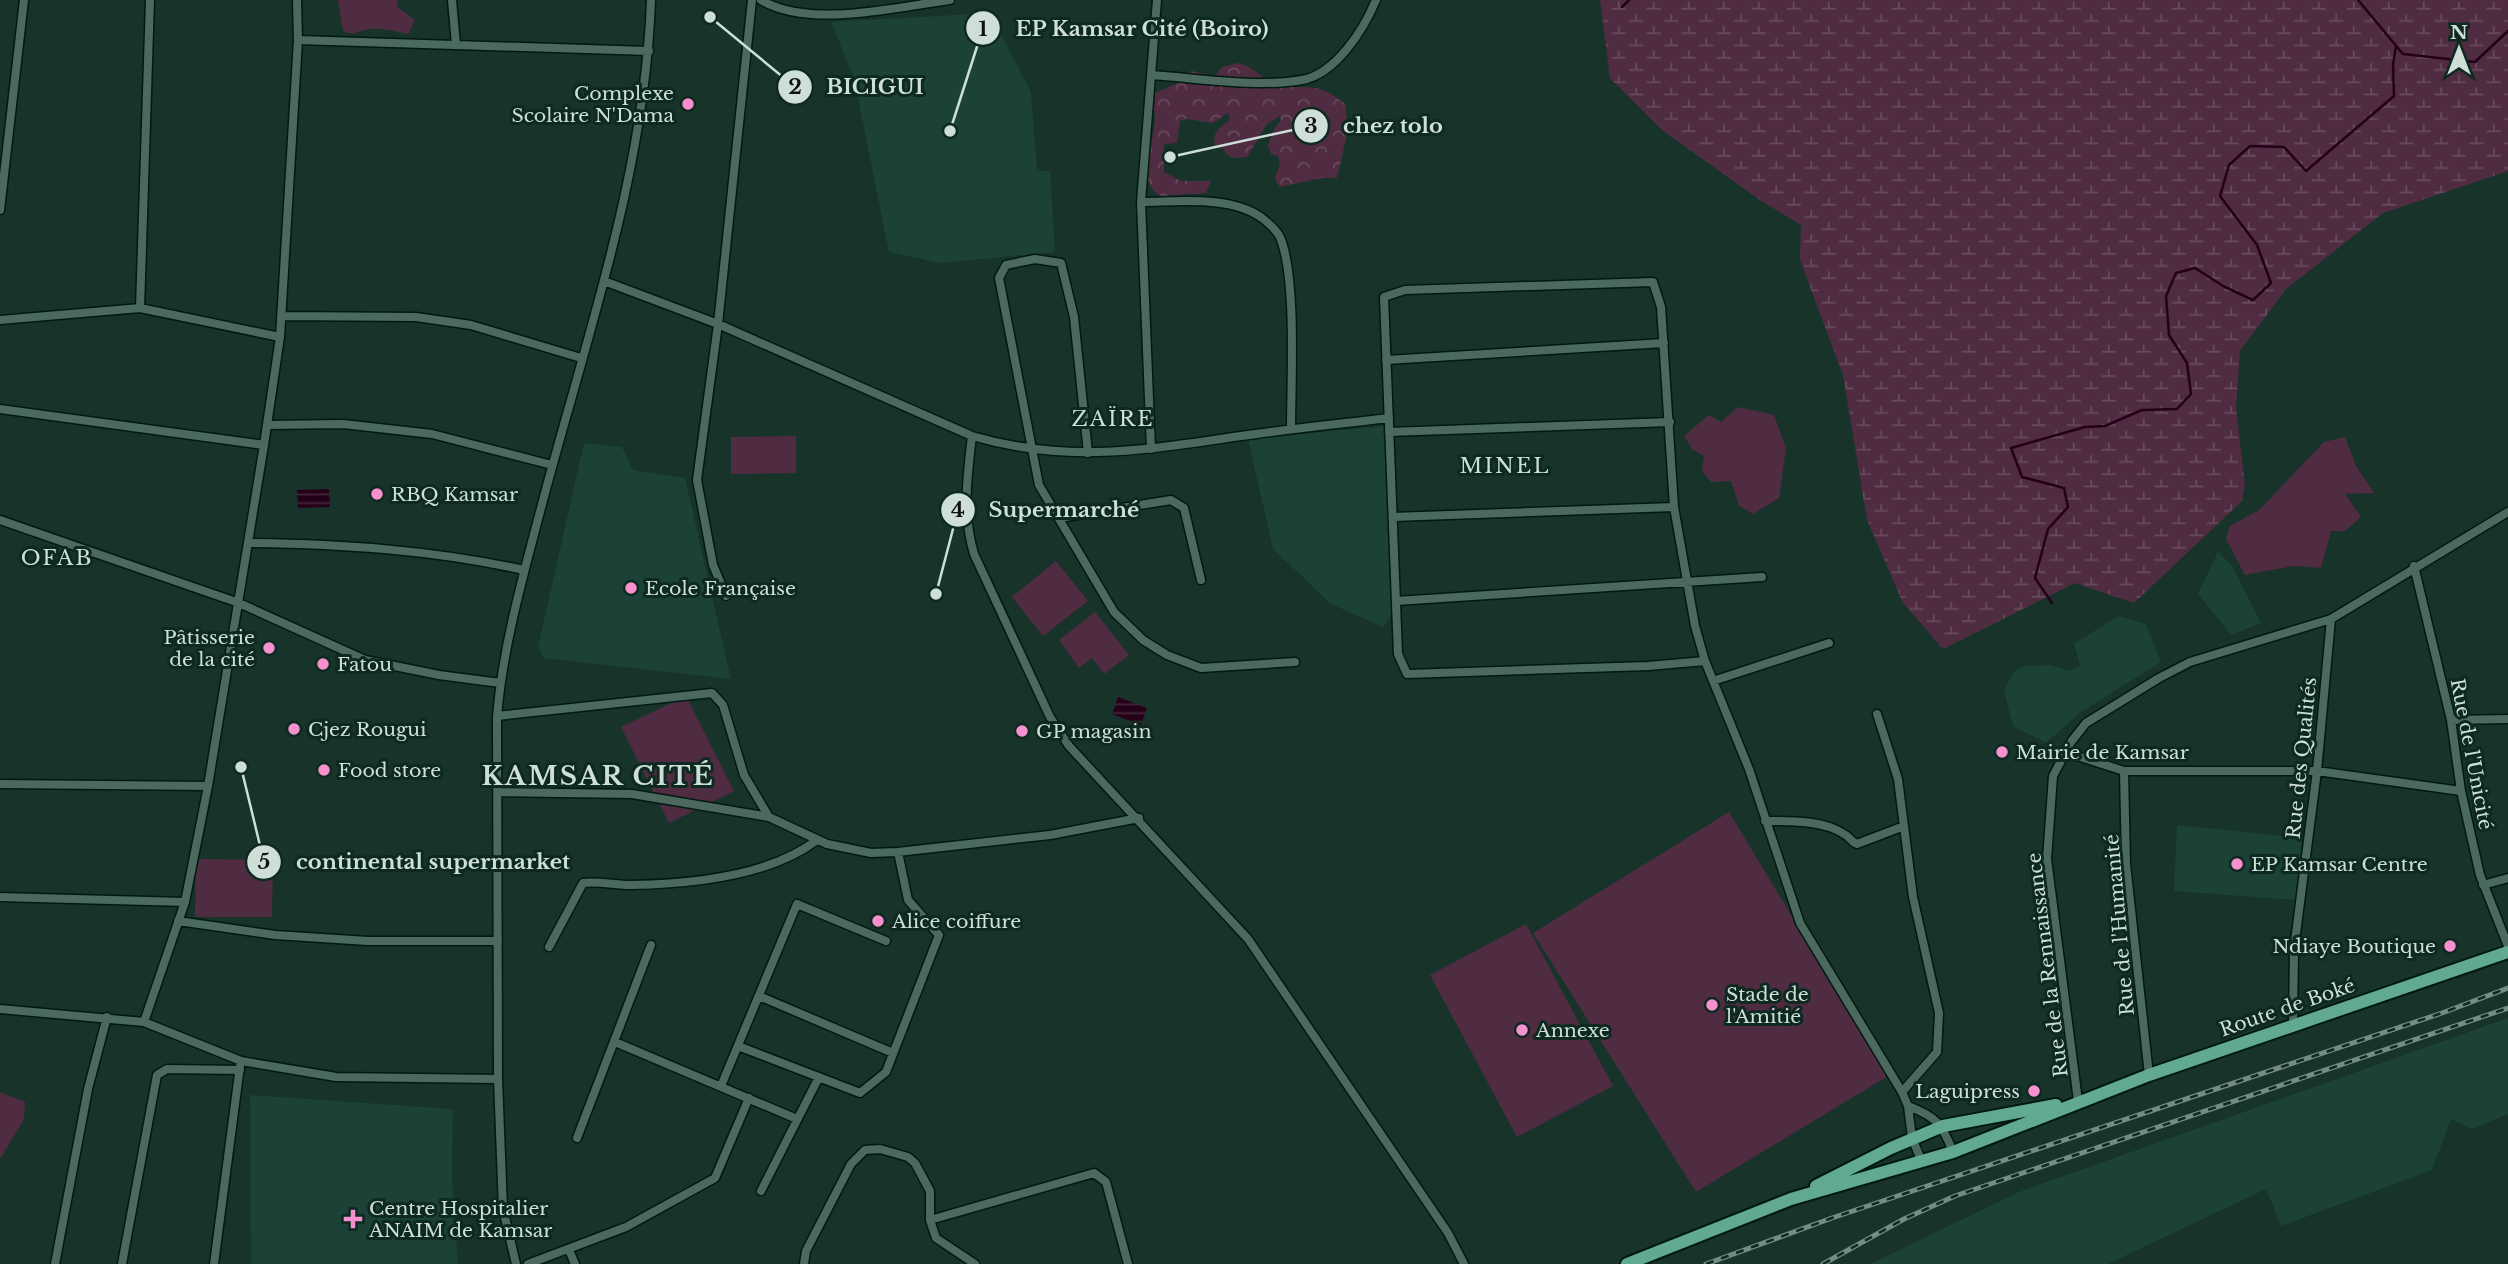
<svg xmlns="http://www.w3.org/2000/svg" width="2508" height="1264" viewBox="0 0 2508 1264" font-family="'Libre Baskerville',serif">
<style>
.built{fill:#1c4136}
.grass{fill:#502c42}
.forest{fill:url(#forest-crowns)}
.wetland{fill:url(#wetland-marsh)}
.water{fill:url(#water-rules)}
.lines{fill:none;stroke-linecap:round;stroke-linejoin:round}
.stream{stroke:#250119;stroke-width:2.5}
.street-casing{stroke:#001a12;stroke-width:11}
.primary-casing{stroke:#001a12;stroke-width:16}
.street{stroke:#4c695f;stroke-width:8}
.primary{stroke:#62a991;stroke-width:12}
.rail-casing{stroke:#758b83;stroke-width:5}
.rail{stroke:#0d2920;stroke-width:2.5;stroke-dasharray:8;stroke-linecap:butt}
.poi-dot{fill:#f790ce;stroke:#0d2920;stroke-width:2.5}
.labels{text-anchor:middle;stroke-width:6;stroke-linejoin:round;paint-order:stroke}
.poi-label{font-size:19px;fill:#ceded8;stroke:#0d2920;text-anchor:start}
.street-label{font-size:19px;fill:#ceded8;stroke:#0d2920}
.neighbourhood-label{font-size:21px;letter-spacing:2px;fill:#ceded8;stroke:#0d2920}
.district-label{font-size:26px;font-weight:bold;letter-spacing:2px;fill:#ceded8;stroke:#0d2920}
.leader{fill:none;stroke:#ceded8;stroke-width:2.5}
.callout-dot{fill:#ceded8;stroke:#0d2920;stroke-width:2.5}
.mark-label{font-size:21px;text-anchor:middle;font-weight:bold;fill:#111}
.callout-label{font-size:21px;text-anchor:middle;font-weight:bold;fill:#ceded8;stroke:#0d2920;stroke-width:6;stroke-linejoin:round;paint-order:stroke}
</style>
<defs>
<pattern id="forest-crowns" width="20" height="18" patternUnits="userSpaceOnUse" patternTransform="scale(1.75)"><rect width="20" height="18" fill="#502c42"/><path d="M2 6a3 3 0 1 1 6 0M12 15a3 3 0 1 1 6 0" fill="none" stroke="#684a5d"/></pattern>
<pattern id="wetland-marsh" width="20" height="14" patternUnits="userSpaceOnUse" patternTransform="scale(1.75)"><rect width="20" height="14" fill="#502c42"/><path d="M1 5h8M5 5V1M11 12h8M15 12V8" fill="none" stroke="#684a5d"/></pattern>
<pattern id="water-rules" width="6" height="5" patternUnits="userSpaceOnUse" patternTransform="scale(1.75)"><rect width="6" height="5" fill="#250119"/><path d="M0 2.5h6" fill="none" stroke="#43263a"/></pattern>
</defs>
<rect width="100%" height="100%" fill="#17332a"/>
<!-- built -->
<path class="built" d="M990 13 1031 92 1037 171H1050L1055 252 940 263 889 252 854 78 831 22Z
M1385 426 1401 601 1383 627 1331 604 1273 549 1248 439Z
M584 443 622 447 633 470 685 478 731 679 544 658 538 647Z
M2218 552 2231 564 2261 623 2231 635 2198 594Z
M2118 616 2146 624 2161 662 2081 712 2046 743 2013 726 2004 690 2014 672 2024 666 2050 665 2069 671 2080 665 2074 644Z
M2177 825 2302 838 2295 900 2174 891Z
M2508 1018V1114L2472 1129 2451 1119 2432 1170 2281 1226 2266 1189 2108 1264H1870L2019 1192Z
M250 1095 453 1109 452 1174 458 1264H251Z"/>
<!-- grass -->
<path class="grass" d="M338 0H398L397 7 415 20 408 34C387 29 373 25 353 34L343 31Z
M1738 407 1774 415 1786 448 1779 498 1753 514 1739 506 1731 481 1711 482 1702 471 1704 456 1692 449 1684 436 1709 415 1721 422Z
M796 436V473L731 474V437Z
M2345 437 2356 466 2374 493 2345 494 2361 517 2345 531H2331L2321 568 2293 566 2245 575 2226 539 2230 526 2259 510 2324 442Z
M1056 561 1088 601 1043 636 1012 597Z
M1095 612 1129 655 1104 674 1092 658 1079 668 1059 640Z
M686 696 734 791 669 823 621 727Z
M1729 812 1888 1076 1696 1192 1533 933Z
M196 859 273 860 272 917H195Z
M1526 924 1613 1086 1517 1137 1430 975Z
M0 1092 25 1102 24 1119 0 1159Z"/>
<!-- forest -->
<path class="forest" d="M1238 63C1254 66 1263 81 1277 84 1311 92 1315 79 1345 104L1348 130 1337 178H1322L1280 187 1275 179 1280 163 1278 156 1271 154 1268 146 1273 131 1281 120 1280 116 1267 124 1247 157 1233 158 1226 154 1223 148 1215 147C1212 133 1218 128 1230 120L1228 113 1213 123 1186 119 1180 121 1177 143 1164 144V172L1181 181H1211L1206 193 1161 196C1136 185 1153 143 1155 121 1156 111 1151 105 1153 94L1183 81 1184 74 1191 71 1215 76 1222 67Z"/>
<!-- wetland -->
<path class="wetland" d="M1600 0H2508V171L2383 213 2286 289 2240 351 2236 408 2245 485 2242 501 2134 603 2075 583 1943 649 1903 603 1867 520 1843 375 1800 260 1801 225 1760 200 1662 130 1610 78Z"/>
<!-- water -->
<path class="water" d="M329 489 330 507 298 508 297 490Z
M1118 697 1147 708 1141 725 1112 714Z"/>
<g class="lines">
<!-- stream -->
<path class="stream" d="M2358 0 2403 54 2475 62 2508 31
M1622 7 1629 0
M2052 603 2035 578 2048 529 2068 507 2064 488 2022 477 2011 448 2085 427 2105 426 2142 410 2177 409 2191 394 2187 363 2169 335 2166 296 2176 273 2195 268 2223 286 2253 300 2271 283 2257 245 2220 196 2229 165 2250 146 2284 147 2306 171 2394 96 2393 65 2396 46"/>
<!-- street casing -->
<g class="street-casing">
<path id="street" d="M452 0 456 45
M761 0C809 29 897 7 950 0
M298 40 649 51
M1151 75C1197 78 1257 88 1302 80 1336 74 1364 29 1376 0
M1141 202C1178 202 1230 195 1262 218 1267 222 1277 231 1280 237 1297 278 1291 381 1291 429
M0 210 24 0
M604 281 718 324 972 436C1068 464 1144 450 1241 436 1290 429 1339 424 1389 418
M140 308 150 0
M281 316 416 317 471 325 581 358
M0 320 140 308 280 337
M1386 360 1664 343
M0 409 264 445
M267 425 343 424 432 434 552 465
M1389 432 1670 422
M972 436C967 478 962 513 974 554L1050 717 1069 746 1248 939 1448 1233 1464 1264
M1151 449 1141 202 1157 0
M1088 453 1074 317 1061 263 1035 259 1006 265 999 278 1039 485 1114 612 1143 640 1167 655 1201 668 1295 662
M1393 517 1674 507
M1059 518 1171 500 1184 508 1201 580
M0 520 239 603 365 660 439 675 500 683
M249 543C342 544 433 550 524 570
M2414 566 2451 720 2461 791 2480 875 2508 946
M726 596 713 565 697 480 718 324 752 0
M1396 601 1762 577
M1705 661 1648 666 1407 674 1398 654 1384 297 1405 290 1653 282 1661 307 1674 507 1695 626 1705 661 1749 769 1800 923 1902 1092 1908 1106 1912 1138 1922 1162
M1713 681 1829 643
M1877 714 1898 779 1913 897 1939 1013 1937 1052 1902 1092
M497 716 712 693 723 705 744 775 769 817 827 844 871 853 898 852 1050 835 1139 818
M2451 720 2508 719
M2065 752 2124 771H2317L2461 791
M2124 771 2126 864 2149 1075
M0 784 208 786
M498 792 632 794 769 817
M1765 821C1789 821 1823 820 1844 834 1850 837 1851 842 1857 844L1904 826
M2483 885 2508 878
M0 897 185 902
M178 921 275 935 368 941H498
M549 947 583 883C599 881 615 885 631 885 690 884 770 876 817 840
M759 996 893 1053
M0 1009 144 1022 241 1061 336 1077 498 1079
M144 1022 185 902 208 786 264 445 280 337 298 40 297 0
M2293 1025 2294 949 2317 771 2331 619
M615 1042 797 1119
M738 1046 860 1093 886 1072 939 935 908 900 898 852
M721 1086 797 904 886 941
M2078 1101 2047 859 2053 776 2071 742 2086 723 2159 678 2190 662 2331 619 2508 512
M1908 1106C1937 1117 1942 1124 1953 1152
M577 1138 651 945
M761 1191 819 1077
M930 1220 1094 1173 1106 1182 1128 1264
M569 1250 575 1264
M55 1264 88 1089 107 1017
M122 1264 157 1075 167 1069 240 1070
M214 1264 240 1066
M516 1264 503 1209 498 1079 497 716C503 646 523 576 541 508 585 341 645 174 651 0
M528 1264 626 1227 715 1178 749 1098
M804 1264 806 1251 851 1164 865 1150 880 1149 908 1157 915 1163 930 1191V1220L936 1238 975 1264"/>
</g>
<!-- primary casing -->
<g class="primary-casing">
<path id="primary" d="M1816 1186 1891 1148 1943 1126 2056 1105
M1627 1264 1791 1199 1953 1152 2149 1075 2508 952"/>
</g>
<!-- street -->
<use href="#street" class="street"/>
<!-- primary -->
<use href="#primary" class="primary"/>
<!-- rail casing -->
<g class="rail-casing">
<path id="rail" d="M1706 1264 1832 1218 2442 1013 2508 988
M1823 1264 1904 1219 1955 1196 2508 1008"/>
</g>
<!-- rail -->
<use href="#rail" class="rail"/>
</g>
<!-- markers -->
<g class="poi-dot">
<circle cx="688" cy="104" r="7"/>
<circle cx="377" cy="494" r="7"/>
<circle cx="631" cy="588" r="7"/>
<circle cx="269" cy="648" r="7"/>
<circle cx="323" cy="664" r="7"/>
<circle cx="294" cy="729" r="7"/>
<circle cx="1022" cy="731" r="7"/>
<circle cx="2002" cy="752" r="7"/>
<circle cx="324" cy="770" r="7"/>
<circle cx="2237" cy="864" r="7"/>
<circle cx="878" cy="921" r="7"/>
<circle cx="2450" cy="946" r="7"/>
<circle cx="1712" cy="1005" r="7"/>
<circle cx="1522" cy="1030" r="7"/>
<circle cx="2034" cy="1091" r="7"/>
<path d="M349.5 1208.5h7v7h7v7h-7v7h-7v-7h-7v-7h7z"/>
</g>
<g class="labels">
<!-- poi labels -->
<g class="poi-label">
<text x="674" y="100" text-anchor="end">Complexe<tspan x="674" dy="22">Scolaire N'Dama</tspan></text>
<text x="391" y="501">RBQ Kamsar</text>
<text x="645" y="595">Ecole Française</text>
<text x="255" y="644" text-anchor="end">Pâtisserie<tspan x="255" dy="22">de la cité</tspan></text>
<text x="337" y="671">Fatou</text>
<text x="308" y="736">Cjez Rougui</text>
<text x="1036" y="738">GP magasin</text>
<text x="2016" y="759">Mairie de Kamsar</text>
<text x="338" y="777">Food store</text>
<text x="2251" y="871">EP Kamsar Centre</text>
<text x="892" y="928">Alice coiffure</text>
<text x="2436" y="953" text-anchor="end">Ndiaye Boutique</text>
<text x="1726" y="1001">Stade de<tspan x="1726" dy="22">l'Amitié</tspan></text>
<text x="1536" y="1037">Annexe</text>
<text x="2020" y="1098" text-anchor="end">Laguipress</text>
<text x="369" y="1215">Centre Hospitalier<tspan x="369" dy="22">ANAIM de Kamsar</tspan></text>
</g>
<!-- street labels -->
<g class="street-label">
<text transform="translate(2472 754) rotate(79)" y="7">Rue de l'Unicité</text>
<text transform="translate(2301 758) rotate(-84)" y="7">Rue des Qualités</text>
<text transform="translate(2119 925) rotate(-95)" y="7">Rue de l'Humanité</text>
<text transform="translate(2047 965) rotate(-97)" y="7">Rue de la Rennaissance</text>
<text transform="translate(2287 1007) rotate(-19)" y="7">Route de Boké</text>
</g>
<!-- neighbourhood labels -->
<g class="neighbourhood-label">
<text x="1113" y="426">ZAÏRE</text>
<text x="1505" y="473">MINEL</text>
<text x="57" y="565">OFAB</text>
</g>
<!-- district labels -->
<g class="district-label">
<text x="598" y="785">KAMSAR CITÉ</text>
</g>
</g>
<!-- callouts -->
<path class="leader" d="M950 131L983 28M710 17L795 87M1170 157L1311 126M936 594L958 510M241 767L264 862"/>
<g class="callout-dot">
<circle cx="950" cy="131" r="7"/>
<circle cx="710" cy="17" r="7"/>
<circle cx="1170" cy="157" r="7"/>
<circle cx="936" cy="594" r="7"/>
<circle cx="241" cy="767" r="7"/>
<circle cx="983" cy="28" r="18"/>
<circle cx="795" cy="87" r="18"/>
<circle cx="1311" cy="126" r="18"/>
<circle cx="958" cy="510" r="18"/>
<circle cx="264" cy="862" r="18"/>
</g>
<g class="mark-label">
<text x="983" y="36">1</text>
<text x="795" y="94">2</text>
<text x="1311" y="133">3</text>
<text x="958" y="517">4</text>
<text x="264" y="869">5</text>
</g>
<g class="callout-label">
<text x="1142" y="36">EP Kamsar Cité (Boiro)</text>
<text x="875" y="94">BICIGUI</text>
<text x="1393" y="133">chez tolo</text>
<text x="1064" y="517">Supermarché</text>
<text x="433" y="869">continental supermarket</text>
</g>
<!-- north arrow -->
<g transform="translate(2459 49)" stroke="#0d2920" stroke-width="5" paint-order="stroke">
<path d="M0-5L12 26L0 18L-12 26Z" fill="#ceded8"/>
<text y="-10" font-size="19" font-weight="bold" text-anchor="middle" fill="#ceded8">N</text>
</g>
</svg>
